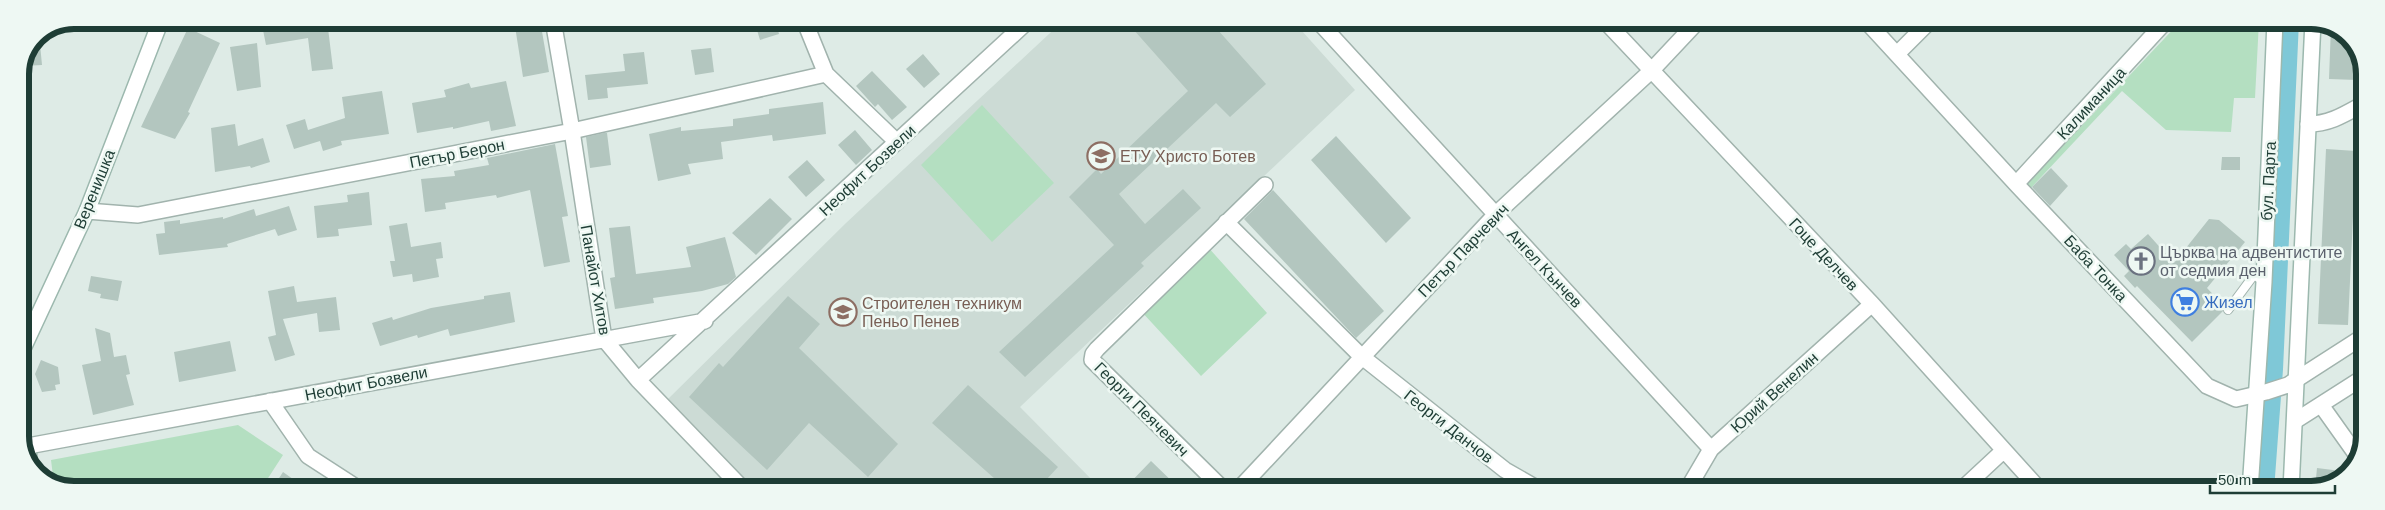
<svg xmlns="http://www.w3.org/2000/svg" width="2385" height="510" viewBox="0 0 2385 510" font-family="Arial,sans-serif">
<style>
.built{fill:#ccdbd5}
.green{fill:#b4dfc1}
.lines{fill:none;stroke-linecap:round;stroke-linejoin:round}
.canal{stroke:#7fc8d7;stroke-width:18}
.building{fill:#b3c6bf}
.service-casing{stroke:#a1b3ad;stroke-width:10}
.minor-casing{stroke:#a1b3ad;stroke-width:18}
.secondary-casing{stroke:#9cb8ae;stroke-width:18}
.service{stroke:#fff;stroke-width:8}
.minor{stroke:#fff;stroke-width:15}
.secondary{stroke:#fff;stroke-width:15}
.labels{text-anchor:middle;stroke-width:5;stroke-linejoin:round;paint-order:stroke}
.street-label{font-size:16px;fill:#1e3d35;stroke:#eef8f3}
.education-label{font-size:16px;fill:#785e54;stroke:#eef8f3;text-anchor:start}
.worship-label{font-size:16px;fill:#5b616d;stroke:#eef8f3;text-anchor:start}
.shop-label{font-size:16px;fill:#366cbe;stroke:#eef8f3;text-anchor:start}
.rim{fill:none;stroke:#1e3d35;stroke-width:6}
</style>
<rect width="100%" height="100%" fill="#deebe6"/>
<!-- built -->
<path class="built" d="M1064 20 1293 21 1355 90 1020 407 1101 489H750L666 401 846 223Z"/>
<!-- green -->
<path class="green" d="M2181 21H2259L2255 98H2234L2231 132 2166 130 2122 91 2029 190 2025 186Z
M982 105 1054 183 992 242 921 165Z
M1207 246 1267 313 1201 376 1140 310Z
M238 425 283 455 261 489H64L54 484 51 460Z"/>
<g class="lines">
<!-- canal -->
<path class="canal" d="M2265 490 2274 369 2290 21"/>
</g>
<!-- building -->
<path class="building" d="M268 20H327L333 69 312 71 308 38 266 45 263 30 270 29Z
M514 20H540L549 72 523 77Z
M754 20H775L779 34 760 40Z
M1125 20H1209L1266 84 1230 117 1216 103 1119 194 1145 224 1183 189 1201 208 1141 263 1144 266 1025 377 999 352 1114 245 1069 197 1097 169 1101 174 1188 91Z
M2331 26 2351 38 2358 53 2357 80 2329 79Z
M188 28 220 43 188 112 190 113 175 139 141 127Z
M39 34 42 65 23 66 36 36Z
M257 43 261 87 237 91 230 47Z
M711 48 714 72 695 75 691 50Z
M644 52 648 84 607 88 608 98 588 100 585 75 625 71 623 54Z
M923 54 940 74 924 88 906 69Z
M872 71 907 107 892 120 878 104 875 107 856 86Z
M506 81 516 126 491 131 489 121 453 129V127L417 133 412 103 446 97 444 90 469 83 471 88Z
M382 91 389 134 341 141 342 145 323 151 320 141 294 149 286 125 305 119 308 130 345 118 342 97Z
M823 102 826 134 773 141 772 135 721 142 723 159 688 164 691 174 658 181 649 134 681 127V131L733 126V119L769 114V109Z
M235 124 238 146 263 138 270 162 251 168 250 166 215 172 211 128Z
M855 130 872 150 856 165 838 145Z
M604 133H607L611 165 590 168 586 137Z
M1336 136 1411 218 1386 243 1311 160Z
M555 144 568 216 562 217 570 262 544 267 530 190 497 198 496 195 445 203 446 209 425 212 421 179 455 176 454 171 489 165 487 158Z
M2326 149 2356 151 2348 325 2318 324Z
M2222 157H2240V170H2221Z
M807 160 825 180 806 197 788 177Z
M2051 168 2068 186 2050 206 2032 187Z
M1273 190 1384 311 1356 338 1244 219Z
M369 192 372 225 338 229 339 236 317 238 314 206 348 202 347 195Z
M770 198 792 219 756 255 732 233Z
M289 206 297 230 278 236 275 229 227 244 228 247 159 255 156 234 165 233 164 222 180 220V224L223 217V219L254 209 256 216Z
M2209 219 2219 220 2245 242 2207 288 2224 306 2223 311 2192 342 2137 286 2135 288 2124 276 2129 271 2114 255 2126 244 2131 249 2148 234 2174 263Z
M407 223 411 247 441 242 443 258 436 259 439 277 413 282 412 274 393 277 390 261H395L389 226Z
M630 226 636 274 691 267 686 247 725 237 736 277 728 284 702 291 653 298 654 303 615 309 610 278 615 277 609 228Z
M91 276 122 281 118 301 100 298 101 294 88 291Z
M294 286 297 302 336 297 340 330 319 332 317 313 283 319 295 355 275 361 268 337 276 335 268 291Z
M510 292 515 322 450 336 448 329 418 338 417 335 380 346 372 323 392 317 393 320 431 308 484 299V296Z
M788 296 820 324 799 348 898 444 868 477 809 423 767 470 689 397 719 363 723 367Z
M95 328 110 333 114 357 126 355 130 374 126 375 134 405 93 415 82 365 101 361Z
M230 341 236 371 179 382 174 352Z
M41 360 58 367 60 384 55 385 56 390 42 392 35 374Z
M968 385 1058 467 1046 480 1055 489H986L995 479 932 423Z
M1151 461 1181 490 1124 489Z
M2317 468 2349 472 2346 477 2315 489Z
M283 472 307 489H272Z"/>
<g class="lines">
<!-- service casing -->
<g class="service-casing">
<path id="service" d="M2228 310 2254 275 2264 282"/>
</g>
<!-- minor casing -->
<g class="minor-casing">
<path id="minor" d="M553 20 572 131 604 339 638 380 743 489
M804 20 826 74 897 142
M1318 21 1711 449
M1605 21 1872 304 2040 490
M1866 21 2016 184 2207 386 2236 399 2266 392 2288 385 2364 336
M1897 54 1930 21
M2308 124C2330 124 2345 114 2365 103
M2016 184 2166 21
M87 211 138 215 572 131 826 74
M1226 222 1361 356 1505 470 1540 490
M638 380 1029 20
M270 401 308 456 359 489
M2321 405 2358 457
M2295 421 2364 377
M28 446 705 321
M1224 490 1092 360 1093 354 1097 349 1265 185
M1238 490 1496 214 1651 71 1698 21
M1687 490 1711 449 1872 304
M1961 490 2003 451"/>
</g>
<!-- secondary casing -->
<g class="secondary-casing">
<path id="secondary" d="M20 355 87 211 161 20
M20 436 28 446 29 460
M2250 490 2264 282 2275 21
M2291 490 2313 21"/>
</g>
<!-- service -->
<use href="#service" class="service"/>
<!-- minor -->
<use href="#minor" class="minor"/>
<!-- secondary -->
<use href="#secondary" class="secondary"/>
</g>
<!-- icons -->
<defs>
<g id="school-ring" transform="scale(1.4375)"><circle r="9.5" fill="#eef8f3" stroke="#8d6e63" stroke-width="1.5"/><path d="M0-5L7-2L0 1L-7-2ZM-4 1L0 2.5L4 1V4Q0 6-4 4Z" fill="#8d6e63"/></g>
<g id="church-ring" transform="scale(1.4375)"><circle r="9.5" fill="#eef8f3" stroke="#6b7280" stroke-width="1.5"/><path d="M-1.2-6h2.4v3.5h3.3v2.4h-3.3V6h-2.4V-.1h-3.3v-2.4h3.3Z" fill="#6b7280"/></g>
<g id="supermarket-ring" transform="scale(1.4375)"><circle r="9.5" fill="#eef8f3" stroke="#3f7fe0" stroke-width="1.5"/><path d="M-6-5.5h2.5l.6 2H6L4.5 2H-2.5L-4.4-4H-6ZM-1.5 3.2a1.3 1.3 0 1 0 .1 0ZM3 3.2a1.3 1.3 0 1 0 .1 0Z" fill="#3f7fe0"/></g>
</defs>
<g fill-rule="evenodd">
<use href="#school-ring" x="1101" y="156"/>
<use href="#church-ring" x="2141" y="261"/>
<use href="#supermarket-ring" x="2185" y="302"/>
<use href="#school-ring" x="843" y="312"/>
</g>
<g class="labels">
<!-- street labels -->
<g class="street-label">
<text transform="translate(2091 103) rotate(-47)" y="6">Калиманица</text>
<text transform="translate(457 153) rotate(-11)" y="6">Петър Берон</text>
<text transform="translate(867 170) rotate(-43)" y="6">Неофит Бозвели</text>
<text transform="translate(2268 181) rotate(-87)" y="6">бул. Парта</text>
<text transform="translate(94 189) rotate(-68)" y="6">Веренишка</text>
<text transform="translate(1463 250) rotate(-46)" y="6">Петър Парчевич</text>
<text transform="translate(1824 254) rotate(47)" y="6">Гоце Делчев</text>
<text transform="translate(1545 268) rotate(47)" y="6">Ангел Кънчев</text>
<text transform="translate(2096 268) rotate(47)" y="6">Баба Тонка</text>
<text transform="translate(596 280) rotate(80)" y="6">Панайот Хитов</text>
<text transform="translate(366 383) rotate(-11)" y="6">Неофит Бозвели</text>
<text transform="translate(1774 392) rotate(-42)" y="6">Юрий Венелин</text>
<text transform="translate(1142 409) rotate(45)" y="6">Георги Пеячевич</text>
<text transform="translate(1449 426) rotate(38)" y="6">Георги Данчов</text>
</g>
<!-- education labels -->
<g class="education-label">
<text x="1120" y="162">ЕТУ Христо Ботев</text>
<text x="862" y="309">Строителен техникум<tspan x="862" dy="18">Пеньо Пенев</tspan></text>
</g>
<!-- worship labels -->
<g class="worship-label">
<text x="2160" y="258">Църква на адвентистите<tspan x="2160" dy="18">от седмия ден</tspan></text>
</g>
<!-- shop labels -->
<g class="shop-label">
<text x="2204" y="308">Жизел</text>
</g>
</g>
<!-- crop -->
<path d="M0 0H2385V510H0ZM74 29H2311A45 45 0 0 1 2356 74V436A45 45 0 0 1 2311 481H74A45 45 0 0 1 29 436V74A45 45 0 0 1 74 29Z" fill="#eef8f3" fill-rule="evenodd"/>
<path class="rim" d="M74 29H2311A45 45 0 0 1 2356 74V436A45 45 0 0 1 2311 481H74A45 45 0 0 1 29 436V74A45 45 0 0 1 74 29Z"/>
<!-- scale -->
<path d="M2210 485v8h125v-8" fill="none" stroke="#1e3d35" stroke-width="2.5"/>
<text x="2218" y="485" font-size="15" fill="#1e3d35" stroke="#eef8f3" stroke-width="4" paint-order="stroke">50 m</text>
</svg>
